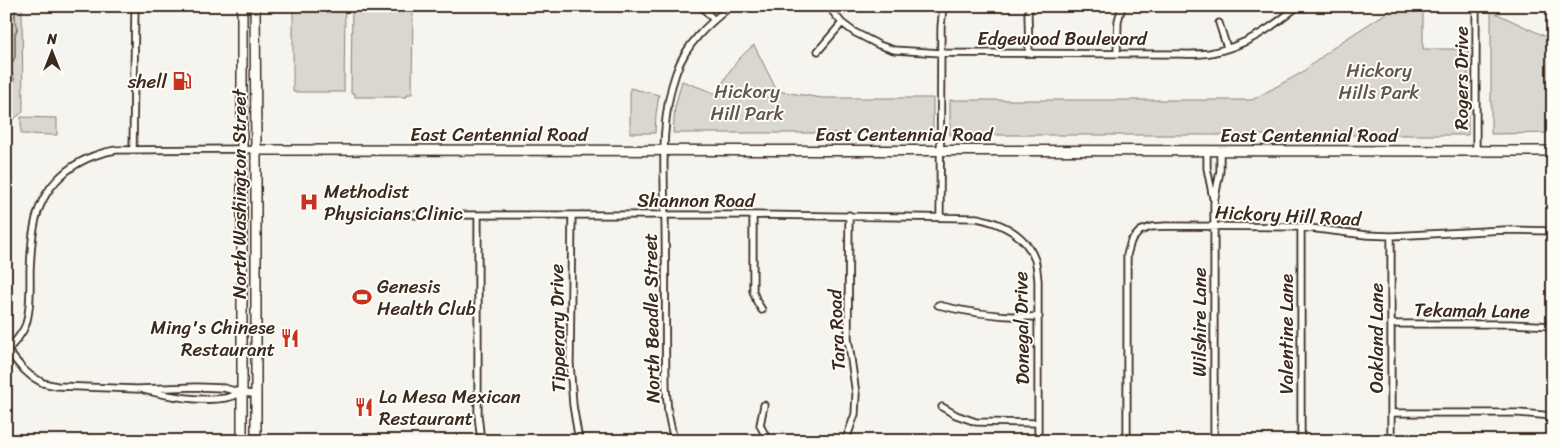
<svg xmlns="http://www.w3.org/2000/svg" width="1559" height="447" viewBox="0 0 1559 447" font-family="Sriracha,sans-serif">
<style>
.green{fill:#dad6d0;stroke:#8a8077}
.lines{fill:none;stroke-linecap:round;stroke-linejoin:round}
.stream{stroke:#84786e;stroke-width:2}
.street-casing{stroke:#3b2a1e;stroke-width:9}
.secondary-casing{stroke:#3b2a1e;stroke-width:12}
.primary-casing{stroke:#3b2a1e;stroke-width:12}
.street{stroke:#fdfcf7;stroke-width:5.5}
.secondary{stroke:#fdfcf7;stroke-width:9}
.primary{stroke:#fdfcf7;stroke-width:9}
.labels{text-anchor:middle;stroke-width:4;stroke-linejoin:round;paint-order:stroke}
.street-label{font-size:19px;fill:#3b2a1e;stroke:#fdfcf7}
.park-label{font-size:19px;fill:#63554a;stroke:#fdfcf7}
.poi-label{font-size:19px;fill:#3b2a1e;stroke:#fdfcf7;text-anchor:start}
</style>
<rect width="100%" height="100%" fill="#f5f4ee"/>
<filter id="ink" filterUnits="userSpaceOnUse"><feTurbulence type="fractalNoise" baseFrequency=".02" numOctaves="2"/><feDisplacementMap in="SourceGraphic" scale="10" xChannelSelector="R" yChannelSelector="G"/><feConvolveMatrix kernelMatrix="1 2 1 2 8 2 1 2 1" color-interpolation-filters="sRGB"/></filter>
<g filter="url(#ink)">
<!-- green -->
<path class="green" d="M6 6H22L23 112 6 125Z
M293 6H345L344 92H293Z
M352 6H413L412 94H407V97H355V93H351Z
M1397 6H1423V49H1468V135H950V100H1252L1301 73 1338 44Z
M1491 11 1553 40V133L1491 134Z
M754 45 777 91 822 98H933V133H673L675 107 682 81 717 94C726 75 737 58 754 45Z
M630 88 659 95 656 114 655 133H630Z
M21 117 57 118V135L21 134Z"/>
<g class="lines">
<!-- stream -->
<path class="stream" d="M6 107H10L12 104 11 89 14 79 11 72 10 66 15 57V34L17 29 15 20V6"/>
<!-- street casing -->
<g class="street-casing">
<path id="street" d="M701 6 714 20
M828 6 842 23 854 32 879 45 894 50 941 53 1171 54C1183 54 1197 55 1210 53 1246 46 1270 29 1298 6
M1219 23 1227 48
M818 51 842 23
M1029 53 1028 14 1030 6
M1117 53 1118 21 1122 6
M133 149 135 6
M1207 151V168L1213 198
M1476 151V6
M415 215H753L977 218C1002 223 1026 235 1035 260 1037 266 1037 273 1038 280V441
M478 215V415L481 441
M572 215 570 363 573 405 579 441
M753 215V291L757 302 762 310
M940 217 941 27 943 6
M1301 227V441
M938 305C973 314 1003 317 1039 317
M1391 324H1511L1553 326
M7 350 22 368 31 376 43 383 57 386 137 389 197 387 224 388 242 393 255 394
M6 352C14 343 22 335 26 324 31 307 30 287 30 270 31 257 31 242 34 228 41 184 74 157 116 150L235 149 256 150
M144 390C167 396 201 402 225 398 230 397 236 395 240 394
M764 405 760 425 768 441
M942 407 956 415 976 422 1038 423
M1391 413H1519L1553 416
M674 441 668 413 666 388C665 332 666 276 665 220 664 173 660 117 676 73 685 45 708 24 731 6
M844 441 848 434 855 414 856 394 848 338 849 215
M1127 441V255L1131 241 1140 231 1151 227 1166 226 1301 227 1366 235 1391 236 1504 230 1553 231
M1214 441V203L1220 171V151
M1391 441V236"/>
</g>
<!-- secondary casing -->
<g class="secondary-casing">
<path id="secondary" d="M256 150 1553 151"/>
</g>
<!-- primary casing -->
<g class="primary-casing">
<path id="primary" d="M242 6V441
M255 6 256 150V441"/>
</g>
<!-- street -->
<use href="#street" class="street"/>
<!-- secondary -->
<use href="#secondary" class="secondary"/>
<!-- primary -->
<use href="#primary" class="primary"/>
</g>
</g>
<!-- icons -->
<defs>
<g id="fuel-bare" transform="scale(1.5)"><path d="M-5.5-6h7V0h2V4h1.3V-2.5L3-4.5l.8-.8L6-3V5H2.5V1h-1V6h-7ZM-4.2-4.7v3.2H.2V-4.7Z" fill="#c8321e" stroke="#fdfcf7" stroke-width="2.5" paint-order="stroke"/></g>
<g id="hospital-bare" transform="scale(1.5)"><path d="M-5-5h3v3.5h4V-5h3V5h-3V1.5h-4V5h-3Z" fill="#c8321e" stroke="#fdfcf7" stroke-width="2.5" paint-order="stroke"/></g>
<g id="stadium-bare" transform="scale(1.5)"><path d="M0-5a6.5 5 0 1 0 0 10a6.5 5 0 1 0 0-10ZM-3.5-1.8h7v3.6h-7Z" fill="#c8321e" stroke="#fdfcf7" stroke-width="2.5" paint-order="stroke"/></g>
<g id="restaurant-bare" transform="scale(1.5)"><path d="M-5-6h1v4h1v-4h1v4h1v-4h1v5L-1.5 .5V6h-2V.5L-5-1ZM5-6V6H3V1.5H1.5Q1.5-4 5-6Z" fill="#c8321e" stroke="#fdfcf7" stroke-width="2.5" paint-order="stroke"/></g>
</defs>
<g fill-rule="evenodd">
<use href="#fuel-bare" x="182" y="81"/>
<use href="#hospital-bare" x="309" y="202"/>
<use href="#stadium-bare" x="362" y="297"/>
<use href="#restaurant-bare" x="290" y="338"/>
<use href="#restaurant-bare" x="364" y="407"/>
</g>
<g class="labels">
<!-- street labels -->
<g class="street-label">
<text x="1062" y="45">Edgewood Boulevard</text>
<text transform="translate(1461 78) rotate(-90)" y="7">Rogers Drive</text>
<text x="499" y="141">East Centennial Road</text>
<text x="904" y="141">East Centennial Road</text>
<text x="1309" y="142">East Centennial Road</text>
<text transform="translate(239 194) rotate(-90)" y="7">North Washington Street</text>
<text x="696" y="207">Shannon Road</text>
<text transform="translate(1288 215) rotate(3)" y="7">Hickory Hill Road</text>
<text transform="translate(1472 310) rotate(1)" y="7">Tekamah Lane</text>
<text transform="translate(651 318) rotate(-91)" y="7">North Beadle Street</text>
<text transform="translate(1199 322) rotate(-90)" y="7">Wilshire Lane</text>
<text transform="translate(557 328) rotate(-91)" y="7">Tipperary Drive</text>
<text transform="translate(1021 328) rotate(-91)" y="7">Donegal Drive</text>
<text transform="translate(836 330) rotate(-93)" y="7">Tara Road</text>
<text transform="translate(1286 334) rotate(-90)" y="7">Valentine Lane</text>
<text transform="translate(1376 338) rotate(-90)" y="7">Oakland Lane</text>
</g>
<!-- park labels -->
<g class="park-label">
<text x="1379" y="77">Hickory<tspan x="1379" dy="22">Hills Park</tspan></text>
<text x="747" y="98">Hickory<tspan x="747" dy="22">Hill Park</tspan></text>
</g>
<!-- poi labels -->
<g class="poi-label">
<text x="167" y="88" text-anchor="end">shell</text>
<text x="324" y="198">Methodist<tspan x="324" dy="22">Physicians Clinic</tspan></text>
<text x="377" y="293">Genesis<tspan x="377" dy="22">Health Club</tspan></text>
<text x="275" y="334" text-anchor="end">Ming's Chinese<tspan x="275" dy="22">Restaurant</tspan></text>
<text x="379" y="403">La Mesa Mexican<tspan x="379" dy="22">Restaurant</tspan></text>
</g>
</g>
<!-- margin -->
<rect width="1559" height="447" fill="none" stroke="#fdfcf7" stroke-width="25"/>
<rect x="12" y="12" width="1534" height="422" fill="none" stroke="#3b2a1e" stroke-width="2" filter="url(#ink)"/>
<!-- north arrow -->
<g transform="translate(52 52)" stroke="#fdfcf7" stroke-width="4" paint-order="stroke">
<path d="M0-4L9 19L0 12L-9 19Z" fill="#3b2a1e"/>
<text y="-8" font-size="14" font-weight="bold" text-anchor="middle" fill="#3b2a1e">N</text>
</g>
</svg>
